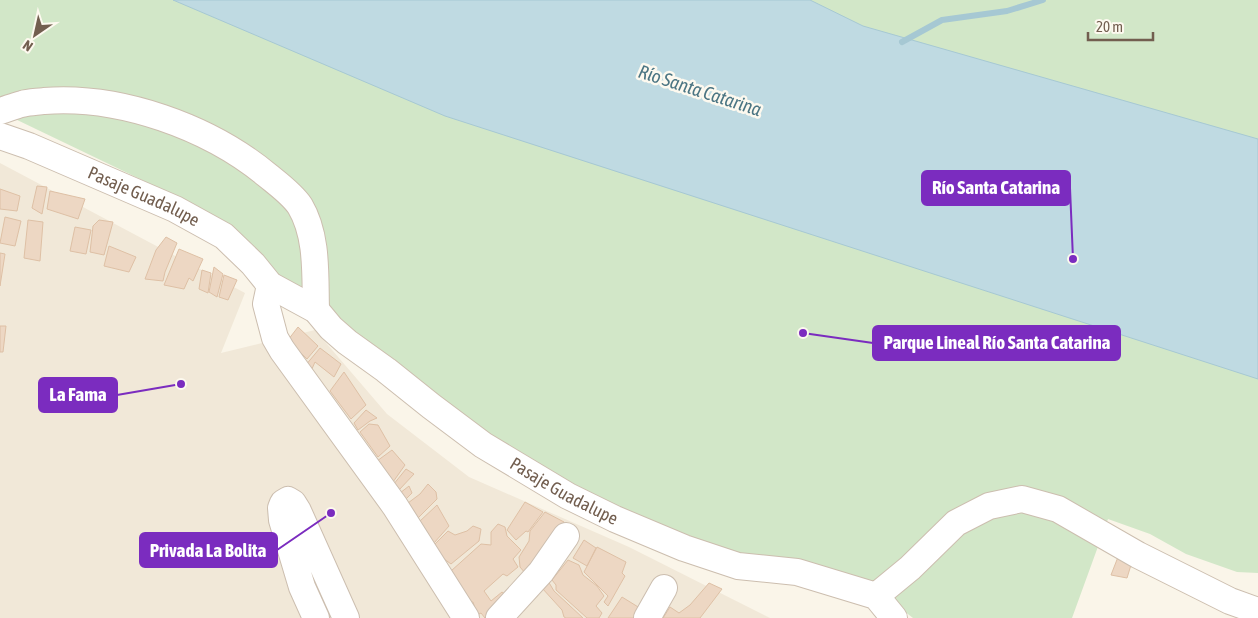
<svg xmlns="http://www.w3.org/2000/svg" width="1258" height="618" viewBox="0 0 1258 618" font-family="'Asap Condensed',sans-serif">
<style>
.residential{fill:#f1e8d8}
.green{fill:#d2e7c8}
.water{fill:#bfdae2;stroke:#a6c8d3}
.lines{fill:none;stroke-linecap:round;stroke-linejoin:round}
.stream{stroke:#a6c8d3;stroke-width:6}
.building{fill:#edd7c3;stroke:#dec0a5}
.minor-casing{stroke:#ccbeaf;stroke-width:28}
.minor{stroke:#fff;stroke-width:26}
.labels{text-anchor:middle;stroke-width:5;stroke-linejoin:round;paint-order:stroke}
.street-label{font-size:18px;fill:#725e4f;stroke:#fdf9ef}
.water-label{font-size:19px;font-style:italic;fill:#4b7583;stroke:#fdf9ef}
.leader{fill:none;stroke:#7b2cbf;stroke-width:2}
.callout-dot{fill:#7b2cbf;stroke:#fdf9ef;stroke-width:2}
.callout{fill:#7b2cbf;stroke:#7b2cbf;stroke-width:2}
.callout-label{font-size:19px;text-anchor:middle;font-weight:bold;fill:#fff}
</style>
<rect width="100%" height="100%" fill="#faf5e9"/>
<!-- residential -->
<path class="residential" d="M0 163 245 293 221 353 315 330 387 414 469 477 629 547 770 618H0Z"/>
<!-- green -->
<path class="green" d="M0 0H1258V573L1237 572 1186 554 1150 534 1108 519 1072 618H913L872 586 734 555 597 498 493 441 165 191 13 118 0 114Z"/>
<!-- water -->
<path class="water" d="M173 0H810L863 26 1258 139V379L445 116Z"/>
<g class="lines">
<!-- stream -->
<path class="stream" d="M902 42 942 20 1007 11 1043 0"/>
</g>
<!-- building -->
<path class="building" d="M37 186 47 187 42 214 32 208Z
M0 189 20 196 17 211 0 209Z
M50 191 85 199 78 219 47 209Z
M5 217 21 221 15 246 0 243Z
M28 220 43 222 40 261 24 258Z
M99 220 113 222 104 255 90 252 93 226Z
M75 227 91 230 86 254 70 251Z
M166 237 177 243 165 272 163 281 145 279 156 250Z
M109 246 136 257 129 272 104 266Z
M179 249 203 259 193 281 189 278 184 289 164 285Z
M0 253 5 254 0 286Z
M214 267 223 274 217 297 209 292Z
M202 270 211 273 208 293 199 289Z
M224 275 237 280 228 300 219 297Z
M0 326H6L3 352H0Z
M298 327 318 346 307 359 288 340Z
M320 348 341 364 334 377 315 362 311 371 305 366Z
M344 372 366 405 351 419 330 391Z
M366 410 377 418 370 421 358 430 354 423Z
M369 424 378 425 390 446 378 457 360 432Z
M392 450 405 465 393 482 377 461Z
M406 469 414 474 399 490 393 485Z
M428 484 436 492 437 499 418 518 408 503 420 494Z
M409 486 412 493 405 500 400 493Z
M525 502 543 512 528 532 526 531 516 540 507 530Z
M437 505 449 526 434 543 419 522Z
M545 512 564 522 531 580 520 567 519 557 529 541 530 531Z
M498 524 505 527 507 536 521 550 513 559 518 567 507 576 503 574 484 591 491 601 502 592 511 599 493 618H485L481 613 477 615 473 602H467L451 571 481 544 491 545V532Z
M473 526 481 529 479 541 451 564 440 556 434 545 448 531 455 535 467 531Z
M584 540 596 548 587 566 573 558Z
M597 547 626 562 622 573 625 576 608 606 604 602 608 596 584 572Z
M1118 557 1131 565 1127 578 1111 575Z
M568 560 579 565 583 575 597 586 604 596 596 606 602 613 599 618H587L556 590V585L552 580Z
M548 581 554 591 583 618H566L564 617 562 610 542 588Z
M709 583 722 589 700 618H663L670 607 679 613 690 605Z
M622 597 643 610 638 618H608Z"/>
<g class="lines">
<!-- minor casing -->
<g class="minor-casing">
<g id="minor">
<path d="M0 111C7 109 14 106 22 104 29 102 37 102 44 101 120 95 209 127 267 175 278 184 292 194 300 206 318 236 315 276 316 310"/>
<path id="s1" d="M0 136 29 146 175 209 224 236 253 264 270 285 316 310 331 328 347 342 386 370 431 406 483 445 568 496 615 519 684 548 738 566 797 572 876 596 894 618"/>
<path d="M270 285 266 304 275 338 282 350 395 506 466 618"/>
<path d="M876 596 910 568 956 523 989 506 1022 499 1058 509 1138 555 1230 601 1258 611"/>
<path d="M316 618 302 587 282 520 281 508 283 503 288 500 293 503 298 511 346 618"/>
<path d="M499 618 541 572 566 536"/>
<path d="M647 618 664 588"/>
</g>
</g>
<!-- minor -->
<use href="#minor" class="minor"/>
</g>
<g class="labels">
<!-- street labels -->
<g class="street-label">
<text dy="6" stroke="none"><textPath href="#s1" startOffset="156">Pasaje Guadalupe</textPath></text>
<text dy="6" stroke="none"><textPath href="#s1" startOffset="674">Pasaje Guadalupe</textPath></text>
</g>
<!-- water labels -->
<g class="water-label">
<text transform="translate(700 90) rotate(18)" y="7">Río Santa Catarina</text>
</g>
</g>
<!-- callouts -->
<path class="leader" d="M1073 259L1070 188M803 333L873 343M181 384L117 395M331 513L277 550"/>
<g class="callout-dot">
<circle cx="1073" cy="259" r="5"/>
<circle cx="803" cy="333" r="5"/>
<circle cx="181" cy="384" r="5"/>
<circle cx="331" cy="513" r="5"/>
</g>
<g class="callout">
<rect x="922" y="171" width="148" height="34" rx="5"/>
<rect x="873" y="326" width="247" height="34" rx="5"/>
<rect x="39" y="378" width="78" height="34" rx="5"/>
<rect x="140" y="533" width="137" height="34" rx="5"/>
</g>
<g class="callout-label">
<text x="996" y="194">Río Santa Catarina</text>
<text x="997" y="349">Parque Lineal Río Santa Catarina</text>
<text x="78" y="401">La Fama</text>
<text x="208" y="557">Privada La Bolita</text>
</g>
<!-- north arrow -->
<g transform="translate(35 35) rotate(214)" stroke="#fdf9ef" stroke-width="4" paint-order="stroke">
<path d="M0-4L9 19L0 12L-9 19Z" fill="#725e4f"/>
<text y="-8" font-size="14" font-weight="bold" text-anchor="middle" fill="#725e4f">N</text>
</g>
<!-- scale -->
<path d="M1088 32v8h65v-8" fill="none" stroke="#725e4f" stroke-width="2.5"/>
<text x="1096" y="32" font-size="15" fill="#725e4f" stroke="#fdf9ef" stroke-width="4" paint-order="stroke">20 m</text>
</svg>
